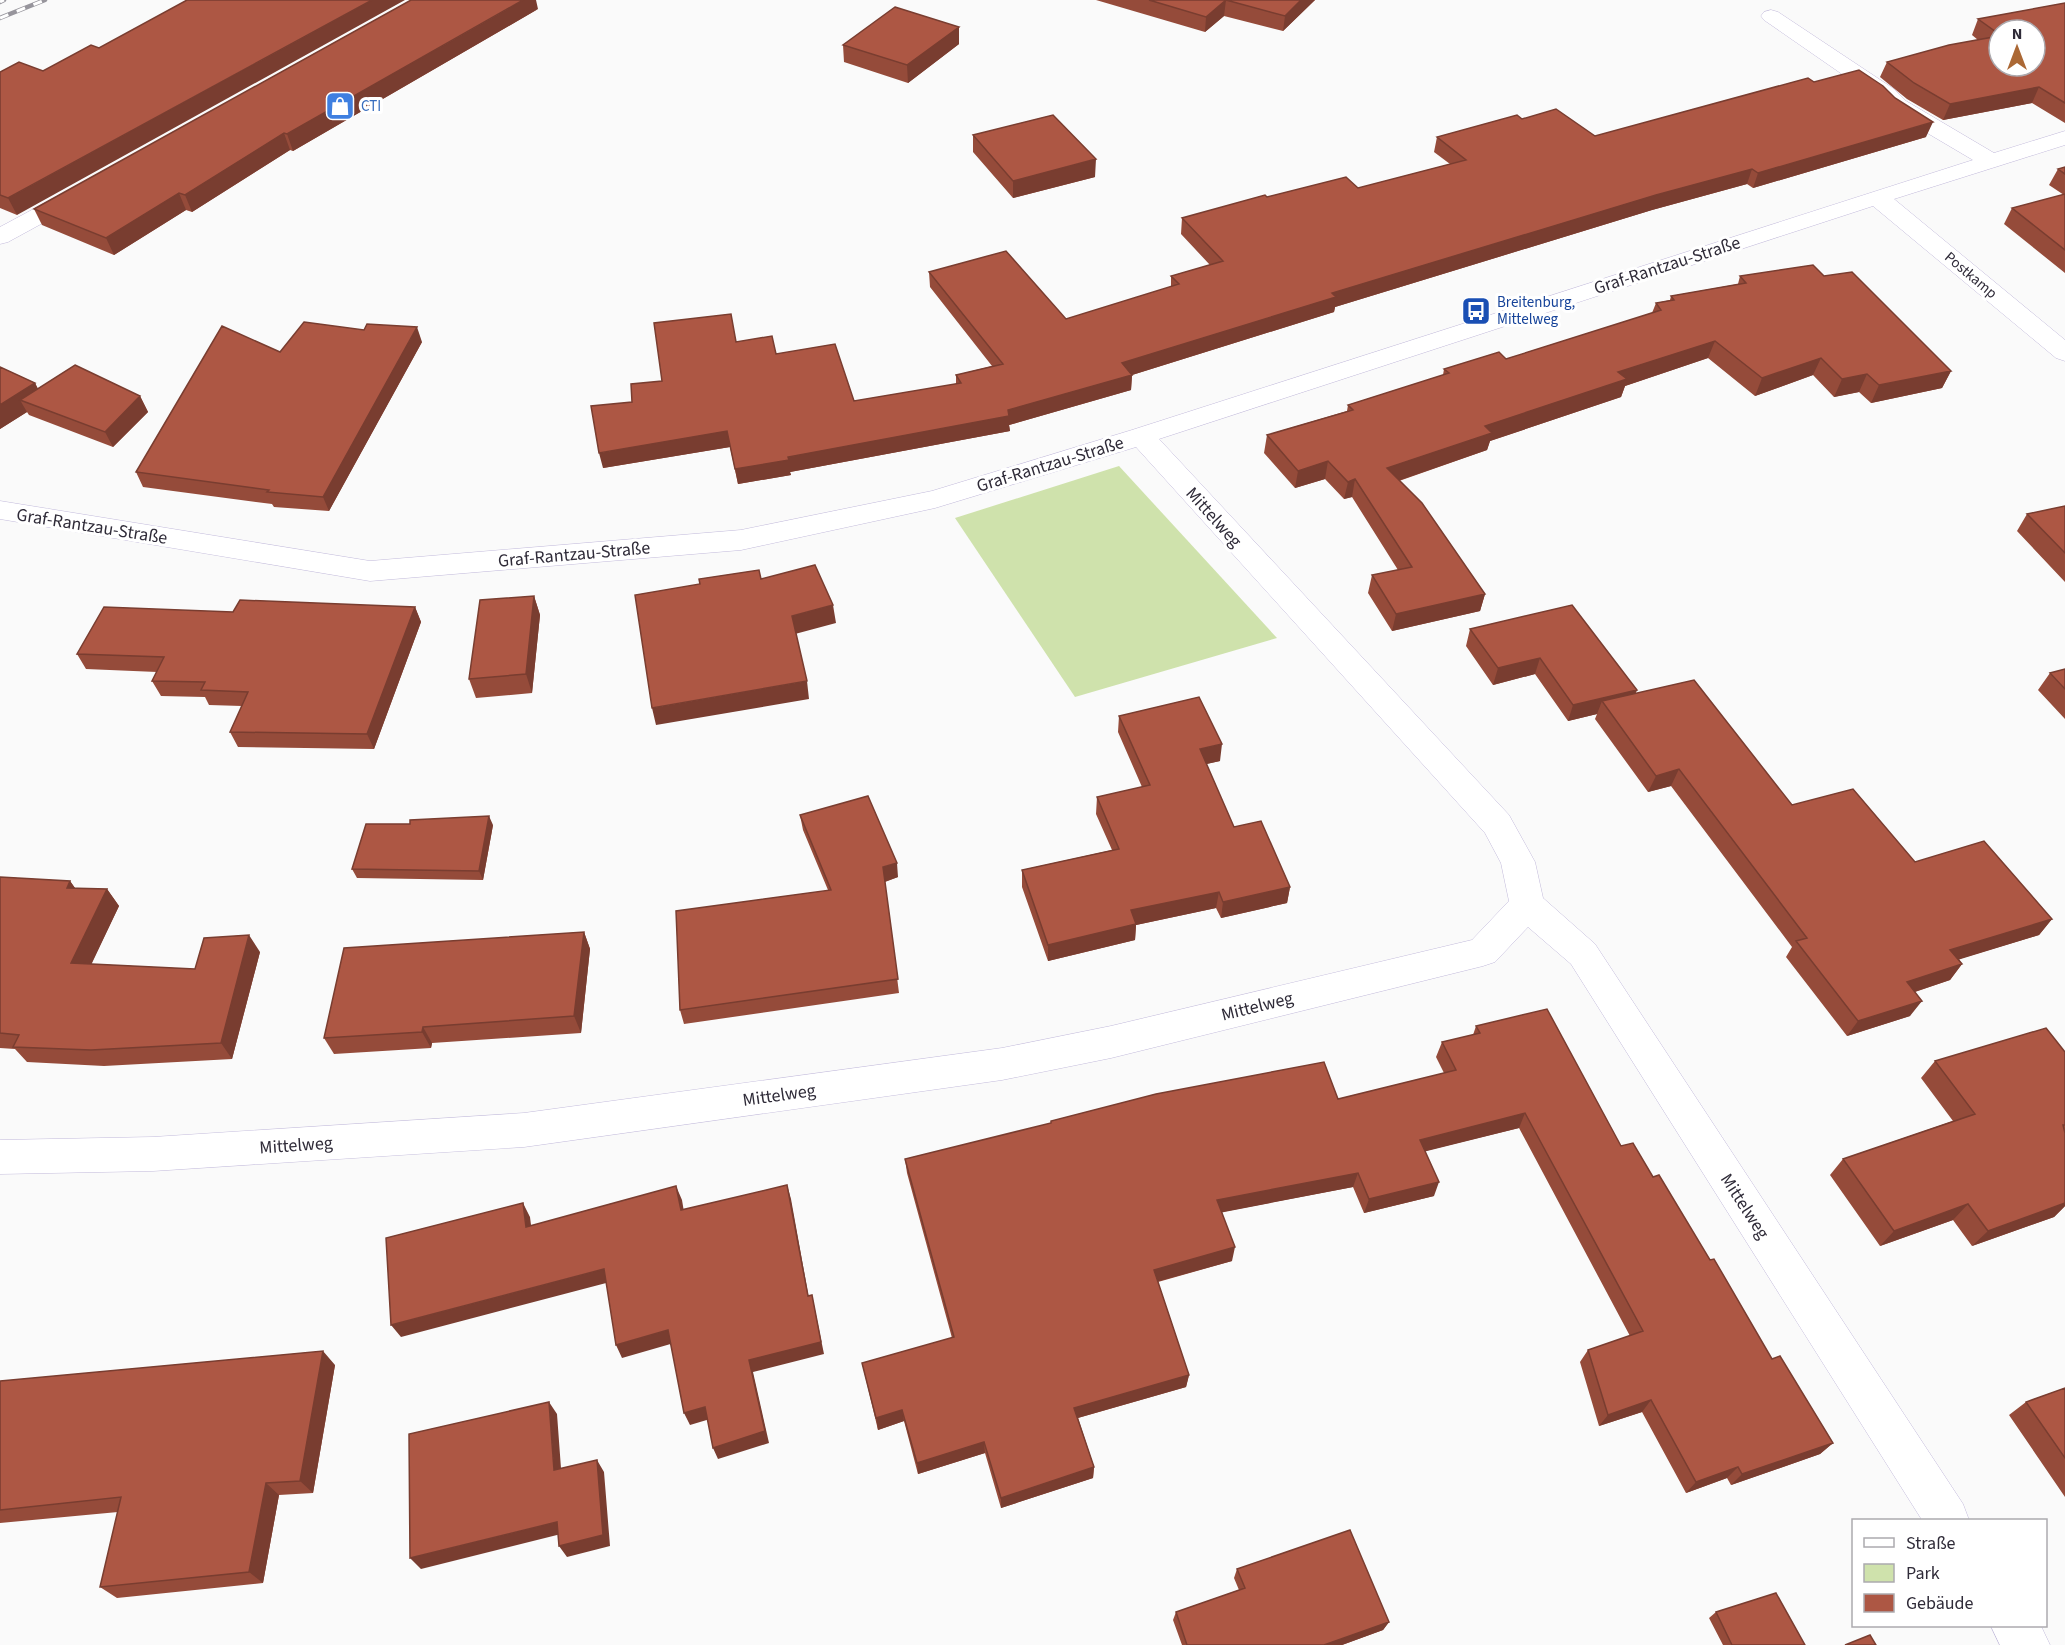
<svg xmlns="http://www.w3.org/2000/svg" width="2065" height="1645" viewBox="0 0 2065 1645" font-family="'Source Sans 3',sans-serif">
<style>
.green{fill:#cfe2ac}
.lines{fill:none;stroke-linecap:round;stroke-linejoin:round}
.minor-casing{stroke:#c2badb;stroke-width:1}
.minor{fill:#fff;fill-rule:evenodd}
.rail-casing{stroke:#97959c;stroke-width:4.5}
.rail{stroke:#fff;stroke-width:3;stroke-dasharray:9;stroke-linecap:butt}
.wall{fill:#954b3a;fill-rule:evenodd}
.shaded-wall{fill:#793d30}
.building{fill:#ad5744;stroke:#793d30;stroke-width:1.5}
.labels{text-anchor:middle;stroke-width:6;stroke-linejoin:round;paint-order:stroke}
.far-shop-label{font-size:15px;fill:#366cbe;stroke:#fff;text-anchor:start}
.far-street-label{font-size:15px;fill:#2f2b38;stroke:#fff}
.far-transit-label{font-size:15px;fill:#164399;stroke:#fff;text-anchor:start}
.street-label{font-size:18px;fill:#2f2b38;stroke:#fff}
</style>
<rect width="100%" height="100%" fill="#fafafa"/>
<!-- green -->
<path class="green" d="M1119 466 1277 638 1075 697 955 518Z"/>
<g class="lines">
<!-- minor casing -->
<g class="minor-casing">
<path id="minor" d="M1771 10 1778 12 1894 89 1906 101 1994 153 2065 131V145L1894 199 2065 340V361L2056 358 1873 206 1159 439 1509 815 1535 862 1543 898 1595 944 1963 1504 1969 1520H1922L1571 964 1528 927 1495 962 1483 966 1111 1058 1002 1080 524 1147 153 1171 0 1174V1140L153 1137 524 1113 1002 1048 1111 1026 1472 940 1509 901 1501 863 1485 833 1136 447 935 508 741 550 370 581 0 519V501L370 561 741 530 932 491 1132 430 1973 160 1890 111 1878 99 1764 20 1761 16 1764 12Z
M77 188 85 190 89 195 85 200 8 242 0 244V227L69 190Z
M1991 1626H2041L2050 1645H2000Z"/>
</g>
<!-- minor -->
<use href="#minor" class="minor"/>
<!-- rail casing -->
<g class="rail-casing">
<path id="rail" d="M0 2 4 0
M0 18 45 0"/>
</g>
<!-- rail -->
<use href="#rail" class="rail"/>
</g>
<!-- wall -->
<path class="wall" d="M1096 0H1315L1283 31 1224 16 1205 32Z
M2065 3V123L2032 103 1943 120 1907 99 1880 77 1887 62 1978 40 1972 35 1978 19ZM1999 30 2035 66H1999Z
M538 9 293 151 290 150 192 212 186 210 114 255 42 225 34 209Z
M959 27V44L908 83 844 62 843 45Z
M0 72 17 215 0 208Z
M1814 82 1926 137 1753 188 1747 184 1652 210 1335 307 1334 312 1132 375 1131 390 1009 425 1010 431 790 472 791 475 738 484 730 447 603 468 632 402 662 381 736 342 776 354 854 401 956 384V375L992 366 930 287 929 272 1066 319 1171 287V276L1210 265 1181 234 1182 218 1267 197 1358 188 1450 164 1434 152 1437 137 1522 119 1595 136Z
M973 135 1095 177 1013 198 973 152Z
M2065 167V273L2004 224 2012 208 2064 195 2049 185 2058 169Z
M1740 276H1824L1951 371 1942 388 1871 403 1859 392 1834 397 1813 375 1755 396 1708 358 1625 386 1621 397 1490 441 1487 450 1399 481 1485 594 1480 611 1392 631 1368 593 1372 575 1398 570 1352 497 1344 499 1325 479 1295 488 1264 453 1267 435 1347 411 1348 405 1443 375 1444 369 1506 359 1652 313 1656 303 1670 300 1671 296 1738 284Z
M422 342 329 511 274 507 272 504 143 487 136 472 280 352Z
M0 367 35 383 38 389 140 396 148 412 113 447 29 415 27 412 0 429Z
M2065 506V582L2017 531 2027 514Z
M534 596 540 615 532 693 476 698 469 679Z
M415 607 421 622 374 749 238 747 230 732 242 706 209 705 205 697 161 696 152 681 157 672 86 669 77 654 233 612Z
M1470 629 1637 690 1635 694 1792 805 1915 862 2052 919 2039 935 1959 959 1962 964 1950 980 1915 992 1910 1016 1847 1036 1786 957 1792 947 1671 786 1648 792 1595 719 1597 714 1568 721 1535 674 1493 685 1466 646Z
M2065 669V719L2038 690 2050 673Z
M1119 716 1220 761 1206 764 1234 827 1290 887 1287 903 1221 918 1216 908 1136 925 1135 940 1048 961 1022 887V870L1112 850 1096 814 1097 797 1142 787 1118 732Z
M800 815 898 877 885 882 899 993 684 1024 680 1010 828 890 803 830Z
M493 825 483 880 357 878 352 869Z
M0 877 70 881 75 888 107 889 119 906 91 964 195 969 260 952 232 1059 104 1066 27 1062 15 1049 0 1048Z
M584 932 590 949 581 1033 432 1043 431 1048 334 1054 324 1038Z
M1476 1026 1621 1146 1653 1177 1710 1260 1772 1359 1833 1443 1820 1454 1731 1485 1727 1478 1686 1493 1642 1412 1599 1426 1580 1362 1588 1350 1630 1336 1519 1128 1425 1151 1434 1196 1364 1213 1353 1187 1222 1212 1232 1261 1158 1282 1189 1375 1186 1387 1078 1418 1094 1467 1093 1478 1001 1508 985 1453 918 1474 904 1421 878 1430 862 1363 952 1338 907 1173 905 1159 1051 1123V1121L1338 1099 1444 1073 1436 1057 1442 1042 1473 1035Z
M2065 1052V1206L2054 1217 1972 1246 1953 1220 1880 1246 1830 1175 1843 1159 1953 1121 1921 1078 1935 1061Z
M335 1365 313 1493 279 1495 263 1583 117 1598 100 1587 118 1512 0 1523V1381Z
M2065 1388V1497L2009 1415 2026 1402Z
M1237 1569 1389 1622 1383 1630 1342 1645H1182L1173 1620 1176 1612 1239 1590 1234 1578Z
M1716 1612 1805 1645H1723L1709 1618Z"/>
<!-- shaded-wall -->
<path class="shaded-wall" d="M372 0H405L17 215 8 198Z
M523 0H536L538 9 293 151 287 134Z
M1226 0 1224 16 1205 32 1206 17Z
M1301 0H1315L1283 31 1285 16Z
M959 27V44L908 83 907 65Z
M2039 87 2032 103 1943 120 1950 104Z
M1933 122 1926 137 1753 188 1758 173Z
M284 133 290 150 192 212 185 195Z
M1096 159 1095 177 1013 198V181Z
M1752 169 1747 184 1652 210 1335 307 1334 312 1132 375 1131 390 1009 425 1010 431 790 472 791 475 738 484 735 469 1008 410 1122 363 1332 293 1656 195Z
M179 193 186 210 114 255 106 238Z
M417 327 422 342 329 511 323 497Z
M1715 341 1708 358 1625 386 1621 397 1490 441 1487 450 1383 486 1387 468 1485 426 1618 372Z
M1821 358 1813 375 1755 396 1762 378Z
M1951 371 1942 388 1871 403 1879 385Z
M1867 374 1859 392 1834 397 1842 379Z
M35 383 44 401 20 400 27 412 0 429V405Z
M140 396 148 412 113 447 105 432Z
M727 431 730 447 603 468 599 453Z
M1328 461 1325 479 1295 488 1298 471Z
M1355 479 1352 497 1344 499 1348 482Z
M1485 594 1480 611 1392 631 1396 614Z
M534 596 540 615 532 693 526 674Z
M833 605 836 623 795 634 792 616Z
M415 607 421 622 374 749 367 734Z
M1540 658 1535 674 1493 685 1498 668Z
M807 681 809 699 656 725 652 708Z
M1637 690 1630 706 1602 701 1597 714 1568 721 1573 705Z
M1222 744 1220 761 1198 766 1200 749Z
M1679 769 1671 786 1648 792 1656 776Z
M489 816 493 825 483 880 479 871Z
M897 863 898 877 884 882 883 867Z
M70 881 82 898 67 888Z
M1290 887 1287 903 1221 918 1223 902Z
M107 889 119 906 84 980 71 963Z
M1219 892 1216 908 1136 925 1135 940 1048 961V945L1131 910Z
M2052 919 2039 935 1938 966 1950 950Z
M584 932 590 949 581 1033 574 1016Z
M249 935 260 952 232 1059 221 1043Z
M1962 964 1950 980 1896 998 1907 982Z
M1922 1001 1910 1016 1847 1036 1858 1021Z
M423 1027 432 1043 431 1048 422 1032Z
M1525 1113 1519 1128 1415 1154 1420 1140Z
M1358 1173 1353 1187 1214 1214 1217 1200Z
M1439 1182 1434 1196 1364 1213 1369 1199Z
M787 1185 791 1199 811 1310 808 1296Z
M676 1186 682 1200 686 1224 681 1210Z
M523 1203 530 1217 533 1241 526 1227Z
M2065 1203V1206L2054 1217 1972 1246 1988 1231Z
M1968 1204 1953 1220 1880 1246 1894 1231Z
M1235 1247 1232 1261 1152 1283 1154 1270Z
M604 1269 610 1282 401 1337 391 1325Z
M812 1295 824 1354 753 1372 769 1443 718 1459 713 1448 749 1360Z
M668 1330 674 1343 622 1358 616 1345Z
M323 1351 335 1365 313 1493 300 1481Z
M1189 1375 1186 1387 1074 1419V1408Z
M1651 1400 1642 1412 1599 1426 1608 1415Z
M549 1402 557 1414 562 1482 554 1470Z
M705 1407 710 1419 690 1425 684 1413Z
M902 1410 904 1421 878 1430 876 1418Z
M984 1442 985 1453 918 1474 917 1463Z
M1833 1443 1820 1454 1731 1485 1742 1474Z
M597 1460 604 1472 610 1546 567 1557 559 1546Z
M1094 1467 1093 1478 1001 1508V1498Z
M1738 1467 1727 1478 1686 1493 1696 1482Z
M266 1483 279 1495 263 1583 249 1572Z
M557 1522 565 1533 421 1569 410 1558Z
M1389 1622 1383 1630 1342 1645H1324Z"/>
<!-- building -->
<path class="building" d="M187 0H372L8 198 0 195V72L19 62 43 71 91 45 99 48Z
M411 0H523L287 134 284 133 185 195 179 193 106 238 34 209Z
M1149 0H1301L1285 16 1226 0 1206 17Z
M2065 3V103L2039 87 1950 104 1914 83 1887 62 1949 45 1999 36V66H2035V30H1999V34L1978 19Z
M895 7 959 27 907 65 843 45Z
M1859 70 1883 86 1895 98 1933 122 1758 173 1752 169 1656 195 1332 293 1336 297 1122 363 1132 375 1008 410 1009 416 788 457 789 460 735 469 727 431 599 453 591 406 632 402 631 384 662 381 654 323 731 314 736 342 772 336 776 354 835 344 854 401 961 383 956 375 1003 364 929 272 1006 251 1066 319 1179 284 1171 276 1223 261 1182 218 1265 195 1267 197 1346 177 1358 188 1466 160 1437 137 1517 115 1522 119 1556 109 1595 136 1808 78 1814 82Z
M1053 115 1096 159 1013 181 973 135Z
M2065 167V174L2058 169Z
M2065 194V250L2012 208Z
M1813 265 1824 276 1852 272 1951 371 1879 385 1867 374 1842 379 1821 358 1762 378 1715 341 1618 372 1627 379 1485 426 1492 433 1387 468 1422 503 1485 594 1396 614 1372 575 1412 567 1355 479 1348 482 1328 461 1298 471 1267 435 1353 410 1348 405 1449 373 1444 369 1499 352 1506 359 1661 310 1656 303 1674 300 1671 296 1746 283 1740 276Z
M304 322 364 330 367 324 417 327 323 497 267 492 269 490 136 472 222 326 280 352Z
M75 365 140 396 105 432 20 400Z
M0 367 35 383 0 405Z
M2065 506V553L2027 514Z
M815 565 833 605 792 616 807 681 652 708 635 595 700 584 699 579 759 570 761 579Z
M534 596 526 674 469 679 480 600Z
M240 600 415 607 367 734 230 732 248 692 201 690 205 682 152 681 164 657 77 654 104 607 233 612Z
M1572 605 1637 690 1573 705 1540 658 1498 668 1470 629Z
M2065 669V689L2050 673Z
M1694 680 1792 805 1853 789 1915 862 1984 841 2052 919 1950 950 1962 964 1907 982 1922 1001 1858 1021 1796 941 1807 938 1679 769 1656 776 1602 701Z
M1199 697 1222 744 1200 749 1234 827 1261 821 1290 887 1223 902 1219 892 1131 910 1136 924 1048 945 1022 870 1119 849 1097 797 1150 785 1119 716Z
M868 796 897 863 883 867 898 979 680 1010 676 911 831 890 800 815Z
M489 816 479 871 352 869 366 824H410V820Z
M0 877 70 881 67 888 107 889 71 963 195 969 204 938 249 935 221 1043 91 1050 13 1047 19 1035 0 1033Z
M584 932 574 1016 423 1027 422 1032 324 1038 344 948Z
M1547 1009 1621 1146 1633 1143 1653 1177 1659 1175 1710 1260 1714 1259 1772 1359 1780 1356 1833 1443 1742 1474 1738 1467 1696 1482 1651 1400 1608 1415 1588 1350 1643 1331 1525 1113 1420 1140 1439 1182 1369 1199 1358 1173 1217 1200 1235 1247 1154 1270 1189 1375 1074 1408 1094 1467 1001 1498 984 1442 917 1463 902 1410 876 1418 862 1363 954 1337 905 1159 1051 1123V1121L1156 1094 1324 1062 1338 1099 1456 1070 1442 1042 1480 1033 1476 1026Z
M2046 1028 2065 1052V1125H2063L2065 1133V1203L1988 1231 1968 1204 1894 1231 1843 1159 1975 1114 1935 1061Z
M787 1185 808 1296 812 1295 821 1342 749 1360 765 1431 713 1448 705 1407 684 1413 668 1330 616 1345 604 1269 391 1325 386 1238 523 1203 526 1227 676 1186 681 1210Z
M323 1351 300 1481 266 1483 249 1572 100 1587 121 1497 0 1510V1381Z
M2065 1388V1458L2026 1402Z
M549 1402 554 1470 597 1460 603 1535 559 1546 557 1522 410 1558 409 1434Z
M1350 1530 1389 1622 1324 1645H1187L1176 1612 1245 1588 1237 1569Z
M1776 1593 1805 1645H1732L1716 1612Z
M1870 1635 1876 1645H1845Z"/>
<!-- icons -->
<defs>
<g id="shop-square" transform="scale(1.5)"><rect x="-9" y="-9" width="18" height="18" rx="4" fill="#3f7fe0" stroke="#fff"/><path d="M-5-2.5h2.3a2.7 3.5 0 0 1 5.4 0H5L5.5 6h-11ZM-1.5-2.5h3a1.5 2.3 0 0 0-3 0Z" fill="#fff"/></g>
<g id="bus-square" transform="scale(1.5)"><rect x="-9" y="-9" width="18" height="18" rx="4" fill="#1a4fb4" stroke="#fff"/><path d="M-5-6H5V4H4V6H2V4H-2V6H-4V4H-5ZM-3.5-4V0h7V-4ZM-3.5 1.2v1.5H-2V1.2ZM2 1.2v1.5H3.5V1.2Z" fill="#fff"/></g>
</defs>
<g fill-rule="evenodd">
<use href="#shop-square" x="340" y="106"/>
<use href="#bus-square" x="1476" y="311"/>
</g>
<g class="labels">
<!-- far-shop labels -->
<g class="far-shop-label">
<text x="361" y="111">CTI</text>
</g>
<!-- far-street labels -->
<g class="far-street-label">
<text transform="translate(1971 275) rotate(40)" y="5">Postkamp</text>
</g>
<!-- far-transit labels -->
<g class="far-transit-label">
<text x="1497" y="307">Breitenburg,<tspan x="1497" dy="17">Mittelweg</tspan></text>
</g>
<!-- street labels -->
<g class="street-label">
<text transform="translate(1667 265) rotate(-18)" y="6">Graf-Rantzau-Straße</text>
<text transform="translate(1050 464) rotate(-17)" y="6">Graf-Rantzau-Straße</text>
<text transform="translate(1214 517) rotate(48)" y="6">Mittelweg</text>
<text transform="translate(92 526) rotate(9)" y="6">Graf-Rantzau-Straße</text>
<text transform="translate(574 554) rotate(-5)" y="6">Graf-Rantzau-Straße</text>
<text transform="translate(1257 1006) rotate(-14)" y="6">Mittelweg</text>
<text transform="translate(779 1095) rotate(-8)" y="6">Mittelweg</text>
<text transform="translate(296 1145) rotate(-4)" y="6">Mittelweg</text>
<text transform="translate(1745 1206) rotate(57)" y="6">Mittelweg</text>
</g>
</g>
<!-- legend -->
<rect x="1852" y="1519" width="195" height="108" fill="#ffffff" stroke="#acaaaf" stroke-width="1.5"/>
<rect x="1864" y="1538" width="30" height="9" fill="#ffffff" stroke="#acaaaf" stroke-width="1.5"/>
<text x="1906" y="1549" font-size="18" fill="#2f2b38">Straße</text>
<rect x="1864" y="1564" width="30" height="18" fill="#cfe2ac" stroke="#acaaaf" stroke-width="1.5"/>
<text x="1906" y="1579" font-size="18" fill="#2f2b38">Park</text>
<rect x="1864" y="1594" width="30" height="18" fill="#ad5744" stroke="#acaaaf" stroke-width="1.5"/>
<text x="1906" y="1609" font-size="18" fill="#2f2b38">Gebäude</text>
<!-- north arrow -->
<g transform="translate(2017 48)"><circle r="28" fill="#ffffff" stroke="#acaaaf" stroke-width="1.5"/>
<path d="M0-4.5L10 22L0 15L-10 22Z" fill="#ab6835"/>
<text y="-9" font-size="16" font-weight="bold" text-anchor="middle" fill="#2f2b38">N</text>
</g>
</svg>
